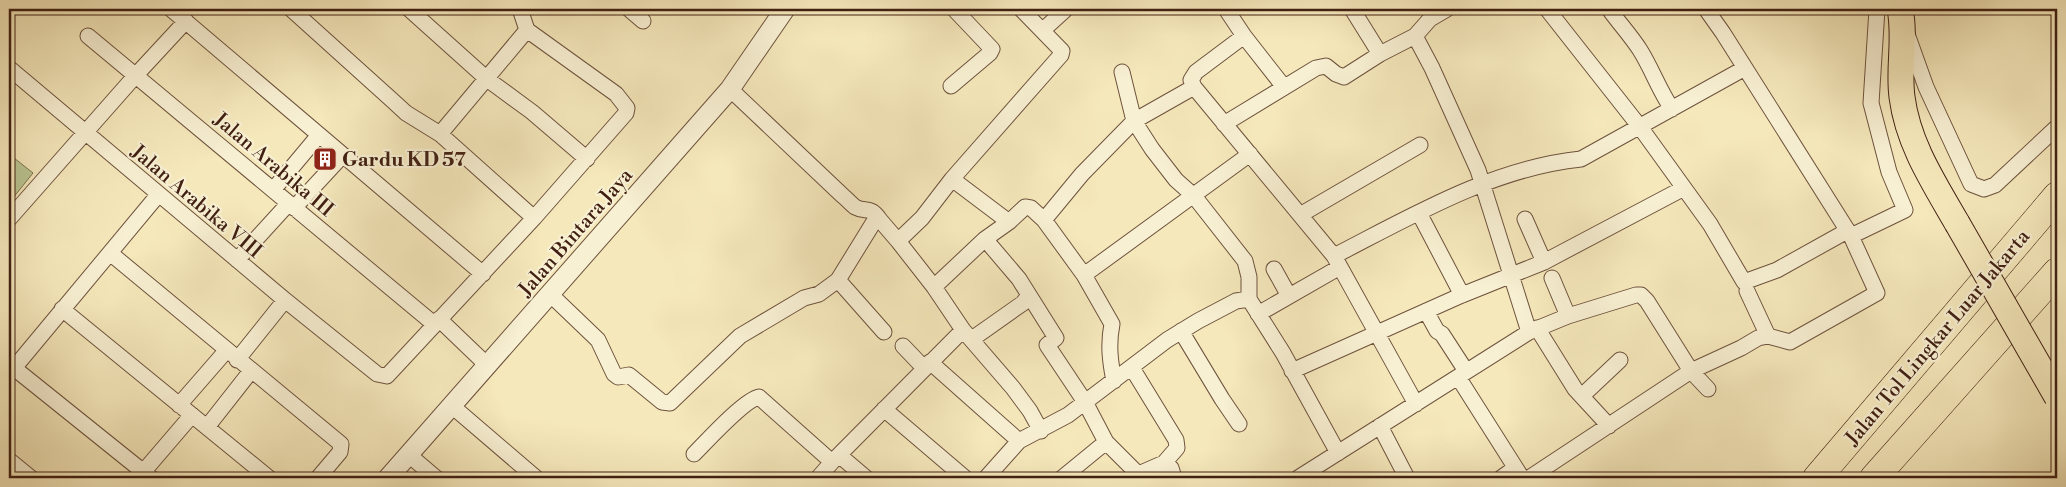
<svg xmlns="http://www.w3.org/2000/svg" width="2066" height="487" viewBox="0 0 2066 487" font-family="'Libre Bodoni',serif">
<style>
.green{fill:#bac692;stroke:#7e7352}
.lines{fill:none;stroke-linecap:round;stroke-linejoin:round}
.minor-casing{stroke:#6e523d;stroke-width:17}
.tertiary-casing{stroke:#6e523d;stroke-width:21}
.primary-casing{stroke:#412013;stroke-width:27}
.motorway-casing{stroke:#412013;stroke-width:29}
.minor{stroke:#f8f0d3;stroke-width:15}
.tertiary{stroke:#f8f0d3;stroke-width:19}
.primary{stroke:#f5e8bb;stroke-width:25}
.motorway{stroke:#f5e8bb;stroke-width:28}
.primary-bridge-casing{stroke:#412013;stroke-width:27;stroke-linecap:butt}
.primary-bridge{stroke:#f5e8bb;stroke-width:25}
.labels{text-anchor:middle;stroke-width:4.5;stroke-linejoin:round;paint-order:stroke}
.poi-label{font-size:20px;font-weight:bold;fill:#412013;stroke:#f8f0d3;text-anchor:start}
.street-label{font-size:20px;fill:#412013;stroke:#f8f0d3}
</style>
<rect width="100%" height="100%" fill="#f5e8bb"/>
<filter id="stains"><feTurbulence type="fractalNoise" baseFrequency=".004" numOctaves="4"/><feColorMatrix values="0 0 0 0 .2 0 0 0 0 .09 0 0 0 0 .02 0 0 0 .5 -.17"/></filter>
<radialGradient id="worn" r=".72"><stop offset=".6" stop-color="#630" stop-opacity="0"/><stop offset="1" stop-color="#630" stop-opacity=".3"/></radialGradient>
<!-- green -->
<path class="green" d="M9 154 33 173 9 203Z"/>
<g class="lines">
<!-- minor casing -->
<g class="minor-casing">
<path id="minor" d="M171 9 483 274
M291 9 393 101 406 113 440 134 534 218
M409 9 487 79 532 112 587 159
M520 9 527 30
M629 9 643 21
M1021 9 1062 51 1061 55 952 179 922 218 898 241 934 287 963 330 1013 388 1030 411 1041 431
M1226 9 1244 36 1284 87
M1352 9 1380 54 1415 36
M1447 9 1430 19 1415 36 1432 68 1478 170 1529 332
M1547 9 1640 127 1710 224 1744 282 1777 270 1847 231
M1609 9C1619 23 1631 36 1640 50 1652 69 1659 90 1672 109
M1043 30 1065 10
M1907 34 1926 87 1971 184 1984 189 1995 185 2057 127
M88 36 434 324
M1244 36 1196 72 1191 80 1194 87 1334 256
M9 68 285 300 377 374 387 376 534 218 626 113 627 108 616 94 527 30
M1122 72 1134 121 1194 87
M951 86 990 53 992 49 954 9
M730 89 843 196C847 199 851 204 855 207 866 213 870 205 880 220
M1224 124 1316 68 1326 66 1336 74 1344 77 1380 54
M440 134 527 30
M952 179 1009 222
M273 190 319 135
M294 208 343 155
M1419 213 1462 295
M1300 215 1420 145
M9 219 136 75 186 21
M1525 219 1544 262
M1851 236 1905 210 1889 172 1871 103 1877 9
M985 239 1019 279 1056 338 1047 345 1085 402 1106 442 1062 478
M110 253 341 444 340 452 318 478
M237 260 289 203
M1274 269 1289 296
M1084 275 1250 154
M1552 278 1568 316
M838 280 884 332
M934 287 985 239 1009 222 1025 207 1031 208 1044 220
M1747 291 1768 336
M550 294 598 340 614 374 618 377 629 375 662 402 670 403 740 336 804 298 819 294 838 280 875 220H880L898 241
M62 309 269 478
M1426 311 1437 331 1442 334 1466 371
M1258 314 1340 267
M439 319 488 366
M1537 328 1575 389 1609 426
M1181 331 1222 399 1239 424
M972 339 1023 303 1029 295
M903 346 924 368
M237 360 285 300
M930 362 1019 441
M9 364 151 478
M14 368 158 195
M1292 371 1462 295 1544 262 1684 188
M1458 377 1522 478
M1114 381C1110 361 1108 344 1112 324L1084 275 1044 220 1082 174 1134 121 1152 149 1176 180 1194 196 1245 261 1249 277V299
M1580 393H1585L1620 360
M1416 404 1334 256C1412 216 1493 168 1581 159L1745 68
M179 405 226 351
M452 406 536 478
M884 409 965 478
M1380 426 1407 478
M207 427 251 371
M1106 442 1137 473H1141L1164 463 1177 448 1176 440 1132 368
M694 454C707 441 744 400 759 397L832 462
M409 455 436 478
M839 455 866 478
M9 460 31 478
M1164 463 1171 468 1174 478
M138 478 192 415
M818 478 832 462 963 330
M986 478 1019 441 1068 415 1167 340 1198 321 1236 301 1249 299 1283 353 1338 453
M1298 478 1529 332 1568 316 1636 295H1641L1647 301 1691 371 1708 389
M1501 478 1515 468
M1529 478 1691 371 1741 348 1758 338 1768 336 1790 342 1877 293 1851 236 1723 33 1706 9"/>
</g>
<!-- tertiary casing -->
<g class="tertiary-casing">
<path id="tertiary" d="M388 478 730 89 785 9"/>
</g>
<!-- primary casing -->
<g class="primary-casing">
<path id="primary" d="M1900 9C1906 38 1898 68 1902 97 1908 144 1934 183 1957 223"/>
</g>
<!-- motorway casing -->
<g class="motorway-casing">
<path id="motorway" d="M1817 478 2057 196
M1874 478 2057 272"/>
</g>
<!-- minor -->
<use href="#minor" class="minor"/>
<!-- tertiary -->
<use href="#tertiary" class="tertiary"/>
<!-- primary -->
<use href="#primary" class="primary"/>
<!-- motorway -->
<use href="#motorway" class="motorway"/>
<!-- primary-bridge casing -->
<g class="primary-bridge-casing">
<path id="primary-bridge" d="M1957 223 2057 397"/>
</g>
<!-- primary-bridge -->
<use href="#primary-bridge" class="primary-bridge"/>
</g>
<!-- icons -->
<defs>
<g id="building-square" transform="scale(1.25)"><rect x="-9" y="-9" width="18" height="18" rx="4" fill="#8f2418" stroke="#f8f0d3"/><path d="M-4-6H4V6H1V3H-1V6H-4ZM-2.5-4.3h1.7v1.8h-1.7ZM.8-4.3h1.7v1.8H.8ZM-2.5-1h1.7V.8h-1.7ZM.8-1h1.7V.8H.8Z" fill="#fff"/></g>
</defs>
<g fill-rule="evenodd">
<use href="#building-square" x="325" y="159"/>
</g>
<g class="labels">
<!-- poi labels -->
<g class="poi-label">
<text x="342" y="166">Gardu KD 57</text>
</g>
<!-- street labels -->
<g class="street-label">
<text transform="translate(274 164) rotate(40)" y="7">Jalan Arabika III</text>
<text transform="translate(197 201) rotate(40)" y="7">Jalan Arabika VIII</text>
<text transform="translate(575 232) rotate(-49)" y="7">Jalan Bintara Jaya</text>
<text transform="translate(1937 337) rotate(-50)" y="7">Jalan Tol Lingkar Luar Jakarta</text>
</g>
</g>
<!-- margin -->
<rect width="2066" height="487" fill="none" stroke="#f5e8bb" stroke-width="30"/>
<rect x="10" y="10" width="2046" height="467" fill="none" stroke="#412013" stroke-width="2.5"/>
<rect x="15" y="15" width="2036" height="457" fill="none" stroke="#412013"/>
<rect width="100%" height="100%" filter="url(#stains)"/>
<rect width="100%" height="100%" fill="url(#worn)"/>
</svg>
